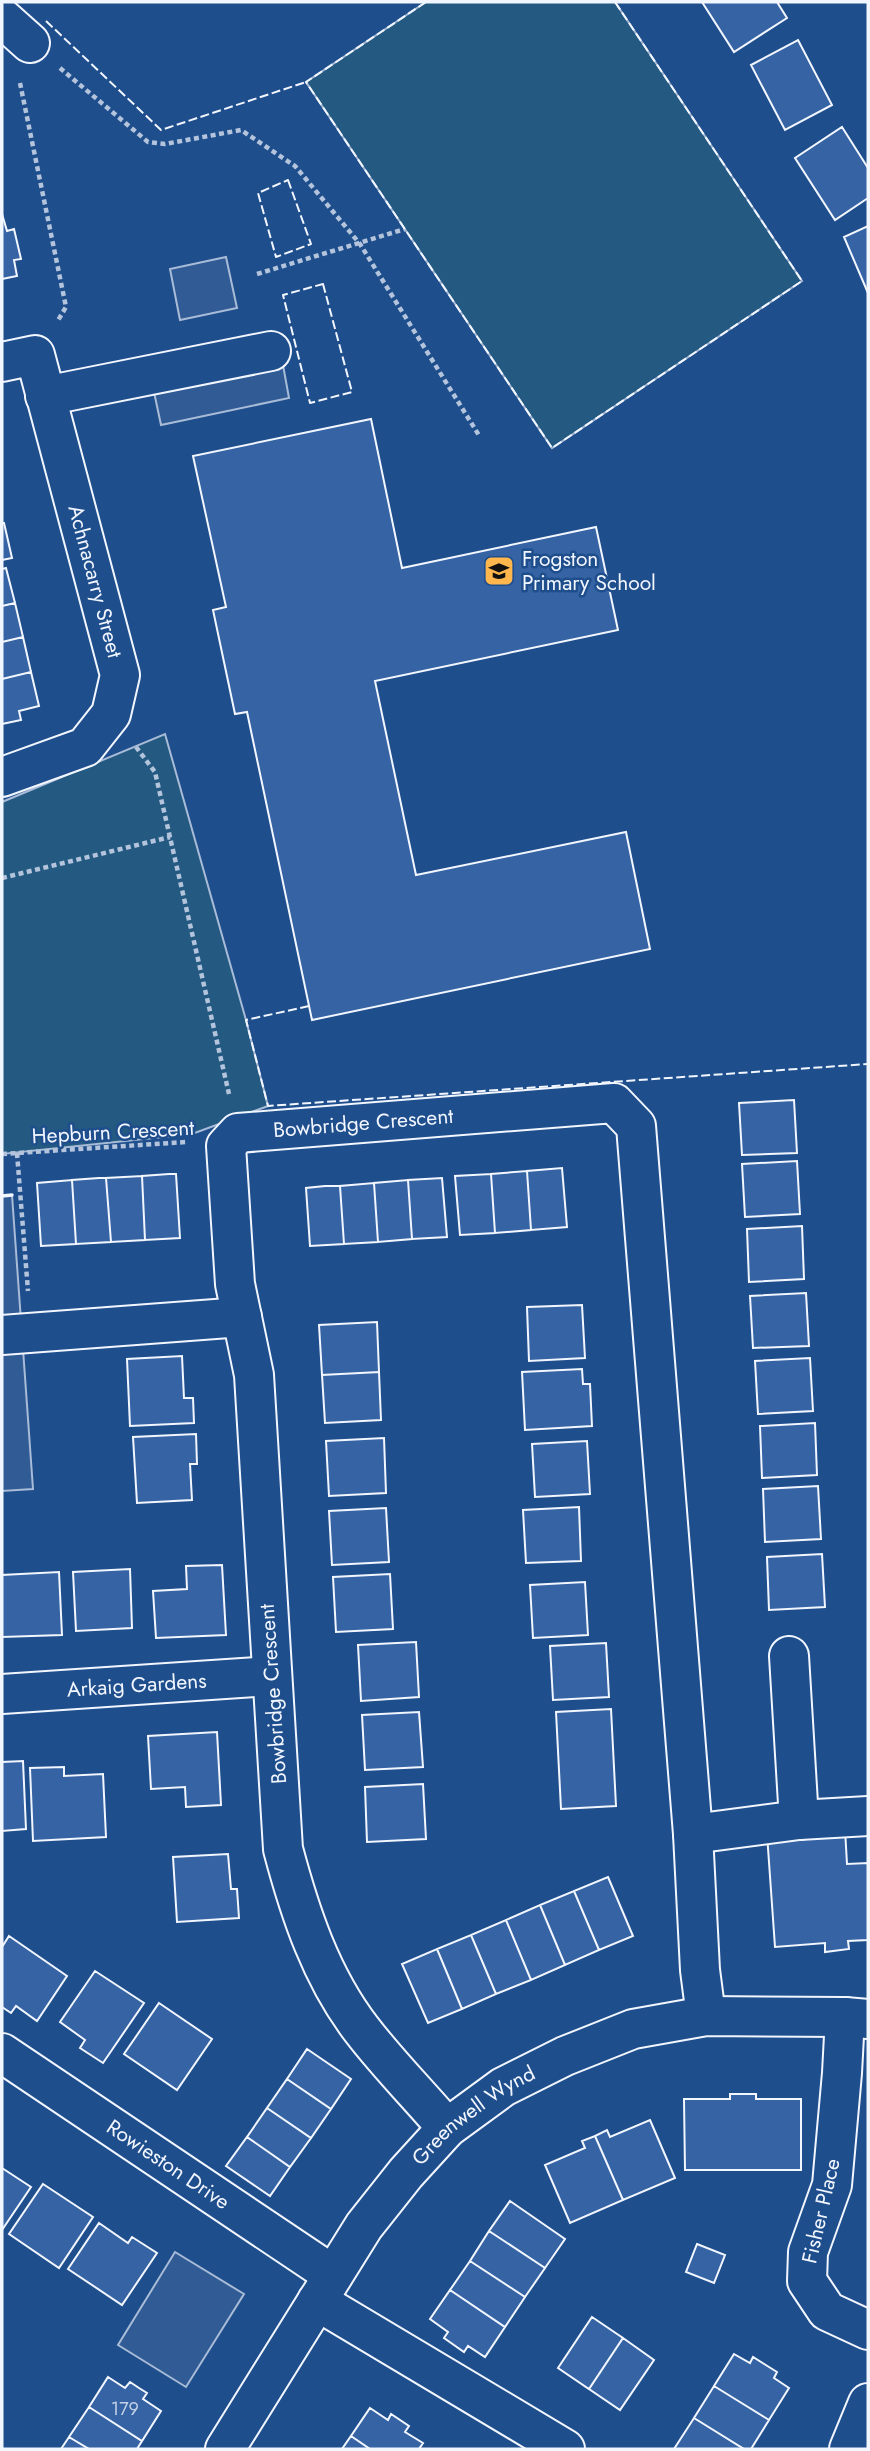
<svg xmlns="http://www.w3.org/2000/svg" width="870" height="2451" viewBox="0 0 870 2451" font-family="Jost,sans-serif">
<style>
.park{fill:#245a82;stroke:#a8bbd7;stroke-width:2}
.parking{fill:#305b95;stroke:#a8bbd7;stroke-width:2}
.building{fill:#3563a3;stroke:#f2f6ff;stroke-width:2}
.lines{fill:none;stroke-linecap:round;stroke-linejoin:round}
.minor-casing{stroke:#f2f6ff;stroke-width:42}
.path{stroke:#b3c4dc;stroke-width:4.5;stroke-dasharray:5 3.5;stroke-linecap:butt}
.minor{stroke:#1f4e8c;stroke-width:38}
.fence{stroke:#f2f6ff;stroke-width:2;stroke-dasharray:9 3.5;stroke-linecap:butt}
.wall{stroke:#f2f6ff;stroke-width:3.5}
.labels{text-anchor:middle;stroke-width:5;stroke-linejoin:round;paint-order:stroke}
.number-label{font-size:18px;fill:#c3d1e8}
.poi-label{font-size:21px;fill:#f2f6ff;stroke:#1f4e8c;text-anchor:start}
.street-label{font-size:21px;fill:#f2f6ff;stroke:#1f4e8c}
</style>
<rect width="100%" height="100%" fill="#1f4e8c"/>
<!-- park -->
<path class="park" d="M426 2H615L802 281 552 448 306 82Z
M165 734 246 1020 268 1106 192 1134 2 1154V802Z"/>
<!-- parking -->
<path class="parking" d="M226 257 237 308 180 320 170 269Z
M283 365 289 398 161 425 154 392Z
M12 1195 33 1489 2 1491V1196Z
M175 2252 244 2294 186 2387 118 2345Z"/>
<!-- building -->
<path class="building" d="M702 2H777L787 18 734 52Z
M798 40 832 105 785 130 751 65Z
M842 127 868 168V198L835 220 795 158Z
M2 214 7 231 14 229 21 259 14 260 17 276 2 279Z
M868 226V293L844 237Z
M371 419 402 568 596 527 618 630 375 681 416 875 626 832 650 949 312 1020 247 712 235 714 213 610 226 607 193 456Z
M2 523H4L12 558 2 560Z
M6 568 15 603 2 606V569Z
M15 603 23 637 2 642V606Z
M23 637 31 672 2 679V642Z
M31 672 39 706 19 711 21 720 2 724V679Z
M794 1100 797 1153 742 1155 739 1103Z
M797 1161 800 1214 745 1217 742 1164Z
M562 1168 567 1227 531 1230 527 1171Z
M527 1171 531 1230 495 1233 491 1174Z
M169 1174H176L180 1238 145 1240 142 1176Z
M491 1174 495 1233 460 1235 455 1176Z
M142 1176 145 1240 111 1242 106 1178Z
M99 1178H106L111 1242 76 1244 72 1180Z
M442 1178 447 1237 412 1239 408 1180Z
M72 1180 76 1244 41 1246 37 1183Z
M408 1180 412 1239 378 1242 374 1183Z
M374 1183 378 1242 344 1244 340 1186Z
M325 1186H340L344 1244 310 1246 306 1188Z
M802 1226 804 1279 749 1282 747 1229Z
M806 1293 809 1346 753 1348 750 1296Z
M582 1305 585 1358 529 1361 527 1307Z
M377 1322 379 1372 322 1375 319 1325Z
M182 1356 184 1398H193L194 1423 130 1426 127 1359Z
M810 1358 813 1411 758 1414 755 1361Z
M582 1369 583 1384H590L592 1426 525 1430 522 1372Z
M379 1372 381 1420 325 1423 322 1375Z
M815 1423 817 1475 762 1478 760 1426Z
M196 1434 197 1464H190L192 1500 137 1503 133 1437Z
M384 1438 386 1493 329 1496 326 1441Z
M587 1441 590 1494 535 1497 532 1444Z
M818 1486 821 1539 765 1542 763 1489Z
M579 1507 581 1561 526 1563 523 1510Z
M386 1508 389 1562 332 1565 329 1511Z
M822 1554 825 1607 769 1610 767 1557Z
M222 1565 226 1635 156 1638 153 1591 187 1589 186 1566Z
M130 1569 132 1628 76 1631 73 1572Z
M59 1572 62 1635 2 1637V1575Z
M390 1574 393 1629 336 1632 333 1577Z
M585 1582 588 1635 533 1638 530 1585Z
M416 1642 419 1697 361 1701 358 1645Z
M606 1643 609 1697 553 1700 550 1646Z
M611 1709 616 1806 561 1809 556 1712Z
M419 1712 423 1767 365 1770 362 1715Z
M217 1732 221 1805 186 1807 185 1787 151 1789 148 1736Z
M23 1761 26 1829 2 1831V1762Z
M64 1767V1776L103 1774 106 1837 33 1841 30 1768Z
M423 1784 426 1839 367 1842 365 1787Z
M845 1829 847 1864 868 1863V1940L848 1941 849 1949 825 1952V1943L775 1947 767 1834Z
M228 1854 231 1889H237L239 1918 177 1922 173 1857Z
M608 1877 633 1936 599 1950 574 1891Z
M574 1891 599 1950 565 1965 540 1905Z
M540 1905 565 1965 531 1980 506 1920Z
M506 1920 531 1980 496 1994 471 1935Z
M471 1935 496 1994 462 2009 437 1949Z
M9 1936 67 1976 37 2021 16 2006 11 2013 2 2007V1947Z
M437 1949 462 2009 428 2023 402 1964Z
M95 1971 144 2003 103 2063 80 2048 85 2040 60 2022Z
M159 2003 212 2039 177 2090 124 2054Z
M307 2049 351 2079 331 2109 287 2079Z
M287 2079 331 2109 311 2138 267 2108Z
M730 2094H756V2099H801V2170H685L684 2099H730Z
M267 2108 311 2138 290 2167 247 2137Z
M650 2120 675 2178 623 2200 595 2136 607 2130 610 2137Z
M595 2136 623 2200 570 2223 545 2165 585 2148 582 2141Z
M247 2137 290 2167 270 2196 226 2166Z
M2 2168 31 2187 2 2230Z
M43 2184 93 2217 59 2268 9 2234Z
M510 2201 565 2239 545 2268 489 2231Z
M99 2223 128 2243 132 2237 157 2253 122 2305 68 2269Z
M489 2231 545 2268 525 2297 470 2261Z
M697 2244 725 2255 714 2283 686 2272Z
M470 2261 525 2297 505 2327 450 2290Z
M450 2290 505 2327 485 2357 468 2346 464 2352 444 2338 448 2332 430 2319Z
M592 2317 623 2338 589 2389 558 2368Z
M623 2338 654 2360 620 2410 589 2389Z
M734 2354 750 2363 753 2357 777 2372 774 2378 789 2388 769 2420 714 2386Z
M108 2377 125 2388 130 2382 139 2388 147 2393 143 2399 161 2411 142 2441 89 2407Z
M714 2386 769 2420 751 2449H744L694 2418Z
M89 2407 142 2441 137 2449H89L69 2437Z
M370 2408 388 2420 391 2414 409 2426 405 2432 423 2443 419 2449H370L351 2436Z
M694 2418 744 2449H674Z
M351 2436 370 2449H342Z
M69 2437 89 2449H61Z"/>
<g class="lines">
<!-- minor casing -->
<g class="minor-casing">
<g id="minor">
<path d="M2 18 30 43"/>
<path id="s1" d="M2 362 35 355 120 675 111 714 85 747 2 777"/>
<path d="M45 396 271 351"/>
<path d="M2 1335 242 1317"/>
<path d="M789 1656 799 1820"/>
<path id="s2" d="M2 1694 272 1676"/>
<path d="M693 1834 799 1820 868 1816"/>
<path d="M845 2017 842 2073 832 2185 808 2252 807 2281 827 2311 868 2330"/>
<path id="s3" d="M2 2053 333 2275"/>
<path id="s4" d="M447 2128C419 2095 388 2064 362 2030 321 1977 300 1913 283 1849L254 1375 235 1284 226 1146 238 1133 614 1103 636 1126 693 1834 700 1970 706 2016"/>
<path d="M317 2301 565 2449"/>
<path id="s5" d="M225 2449 364 2226 406 2173 447 2128 503 2087 565 2056 633 2029 706 2016 845 2017 868 2019"/>
<path d="M849 2449 868 2403"/>
</g>
</g>
<!-- path -->
<path class="path" d="M60 68 148 142 165 144 241 130 295 166 360 244 480 437
M20 83 66 307 57 322
M257 274 405 229
M136 747 155 772 229 1094
M2 878 170 837
M17 1153 28 1291
M2 1154 186 1142"/>
<!-- minor -->
<use href="#minor" class="minor"/>
<!-- fence -->
<path class="fence" d="M426 2 306 82 552 448 802 281 615 2
M46 21 161 130 306 82
M288 180 311 244 276 257 258 193Z
M323 284 352 392 310 403 283 295Z
M309 1006 246 1020 268 1106 868 1064"/>
<!-- wall -->
<path class="wall" d="M2 1196 12 1195"/>
</g>
<!-- icons -->
<defs>
<g id="school-square" transform="scale(1.575)"><rect x="-9" y="-9" width="18" height="18" rx="4" fill="#ffb74d" stroke="#1f4e8c"/><path d="M0-5L7-2L0 1L-7-2ZM-4 1L0 2.5L4 1V4Q0 6-4 4Z" fill="#111"/></g>
</defs>
<g fill-rule="evenodd">
<use href="#school-square" x="499" y="571"/>
</g>
<g class="labels">
<!-- number labels -->
<g class="number-label">
<text x="125" y="2415">179</text>
</g>
<!-- poi labels -->
<g class="poi-label">
<text x="522" y="566">Frogston<tspan x="522" dy="24">Primary School</tspan></text>
</g>
<!-- street labels -->
<g class="street-label">
<text dy="7" stroke="none"><textPath href="#s1" startOffset="268">Achnacarry Street</textPath></text>
<text dy="7" stroke="none"><textPath href="#s4" startOffset="1178">Bowbridge Crescent</textPath></text>
<text transform="translate(113 1132) rotate(-3)" y="7">Hepburn Crescent</text>
<text dy="7" stroke="none"><textPath href="#s2" startOffset="135">Arkaig Gardens</textPath></text>
<text transform="translate(273 1694) rotate(-94)" y="7">Bowbridge Crescent</text>
<text dy="7" stroke="none"><textPath href="#s5" startOffset="420">Greenwell Wynd</textPath></text>
<text dy="7" stroke="none"><textPath href="#s3" startOffset="200">Rowieston Drive</textPath></text>
<text transform="translate(821 2211) rotate(-77)" y="7">Fisher Place</text>
</g>
</g>
<!-- border -->
<rect width="870" height="2451" fill="none" stroke="#f2f6ff" stroke-width="7"/>
</svg>
